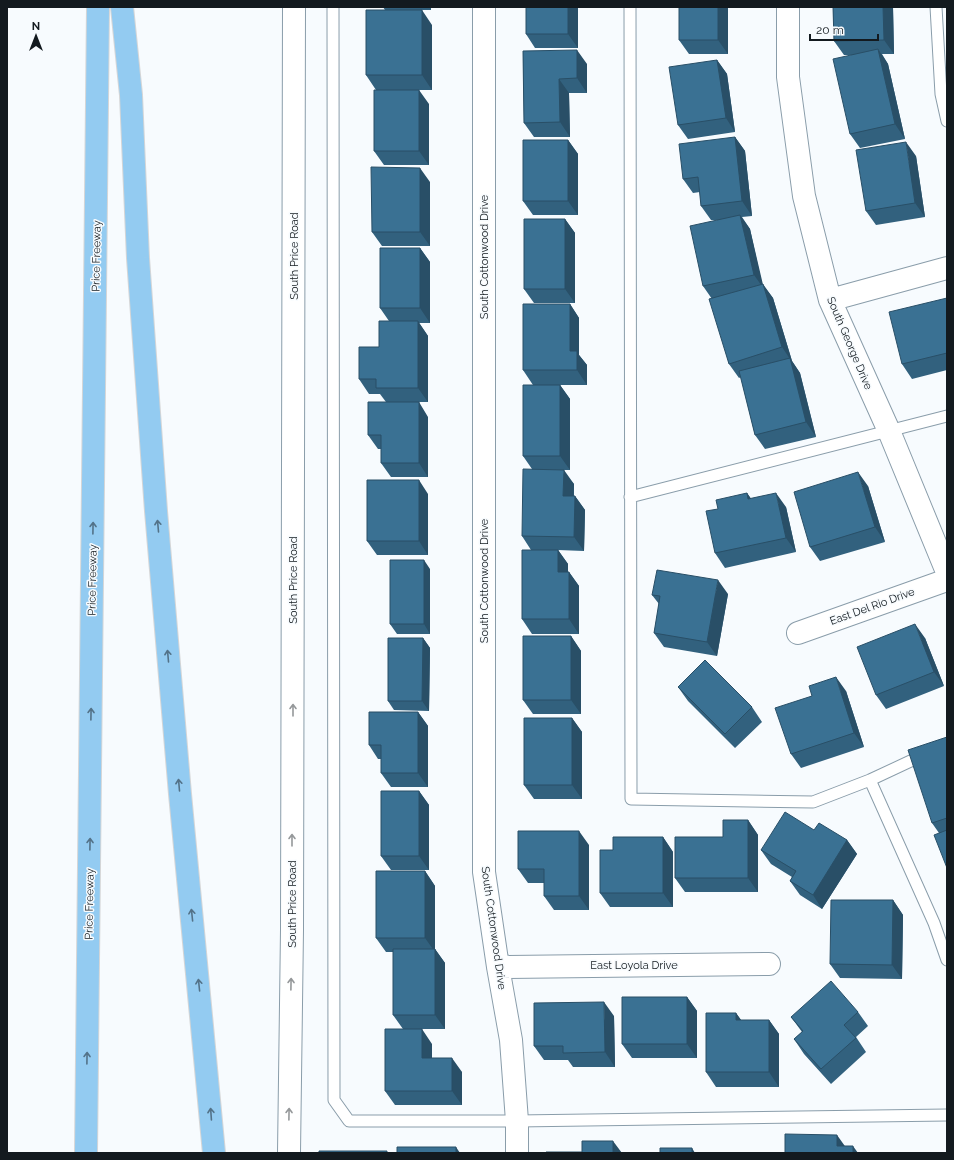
<svg xmlns="http://www.w3.org/2000/svg" width="954" height="1160" viewBox="0 0 954 1160" font-family="Raleway,sans-serif">
<style>
.lines{fill:none;stroke-linecap:round;stroke-linejoin:round}
.lane-casing{stroke:#8a9daa;stroke-width:13}
.street-casing{stroke:#8a9daa;stroke-width:24}
.secondary-casing{stroke:#8a9daa;stroke-width:24}
.highway-casing{stroke:#d5d6d7;stroke-width:24}
.lane{stroke:#fff;stroke-width:11}
.street{stroke:#fff;stroke-width:22}
.secondary{stroke:#fff;stroke-width:22}
.highway{stroke:#93cbf1;stroke-width:22}
.wall{fill:#32617e}
.shaded-wall{fill:#294f67}
.building{fill:#3a7193;stroke:#294f67}
.oneway{stroke:#537288}
.oneway2{stroke:#95989a}
.labels{text-anchor:middle;stroke-width:3;stroke-linejoin:round;paint-order:stroke}
.street-label{font-size:11px;fill:#131a1f;stroke:#f7fbfe}
</style>
<rect width="100%" height="100%" fill="#f7fbfe"/>
<g class="lines">
<!-- lane casing -->
<g class="lane-casing">
<path id="lane" d="M333 7 334 1100 349 1121H517L947 1115
M630 7 631 799 813 802 870 780 947 744
M936 7 941 94 947 121
M630 497 947 416
M870 780 934 923 947 960"/>
</g>
<!-- street casing -->
<g class="street-casing">
<path id="street" d="M484 7V872L498 967 511 1040 517 1121V1153
M788 7V77L804 196 830 300 889 431 947 572
M830 300 947 268
M798 633 947 580
M498 967 769 964"/>
</g>
<!-- secondary casing -->
<g class="secondary-casing">
<path id="secondary" d="M289 1153 292 930 294 7"/>
</g>
<!-- highway casing -->
<g class="highway-casing">
<path id="highway" d="M122 7 131 95 138 258 156 511 180 794 214 1153
M86 1153 98 7"/>
</g>
<!-- lane -->
<use href="#lane" class="lane"/>
<!-- street -->
<use href="#street" class="street"/>
<!-- secondary -->
<use href="#secondary" class="secondary"/>
<!-- highway -->
<use href="#highway" class="highway"/>
</g>
<!-- wall -->
<path class="wall" d="M383 7H431V10H385Z
M578 7V48H535L526 34Z
M728 7V54H689L679 40Z
M833 7H893L894 54H882L888 64 905 139 860 148 850 134 852 55H844L834 41Z
M432 25V90H376L366 75Z
M523 51 587 64V93H569L570 137H534L524 123Z
M717 60 727 74 735 132 688 139 678 125Z
M429 104V165H384L374 151Z
M735 137 745 151 752 216 742 217 750 229 762 284 773 298 792 361 800 373 816 437 765 449 755 435 741 377 739 378 729 364 712 299 703 286 719 220H711L701 206 700 192 693 193 683 179Z
M568 140 578 154V215H533L523 201Z
M916 156 925 217 876 225 866 211Z
M430 182V246H382L372 232Z
M565 219 575 233V303H534L524 289Z
M420 248 430 262V323H419L428 336V402H386L380 394H369L359 379 379 347 389 321 380 308Z
M947 298V370L912 379 902 364Z
M570 304 579 318V355L587 365V385H533L523 370Z
M560 385 570 399V470H560L574 484V496H575L585 510 584 551 558 550 568 564V572H569L579 586V634H532L522 619 531 550 522 536 532 469 523 456Z
M428 417V477H391L381 463V449H378L368 435Z
M868 486 885 542 820 561 810 547Z
M747 493 751 499 786 507 796 552 725 568 715 553 718 509Z
M428 494V555H377L367 541Z
M430 569V634H397L390 624Z
M728 594 717 656 664 647 654 633 659 604 652 595Z
M571 636 581 651V714H533L523 700Z
M423 638 430 648 429 711 394 710 388 701Z
M925 638 944 686 886 709 876 695Z
M678 687 752 707 762 722 735 748 688 701Z
M846 691 864 747 801 768 791 754 812 696Z
M418 712 428 726V787H391L381 773V759H378L369 745Z
M572 718 582 732V799H534L524 785Z
M947 737V868L939 833 932 823Z
M419 791 429 805V870H391L381 856Z
M748 820 758 835V892H685L675 878 723 837Z
M814 830 847 840 857 854 822 909 800 895 790 881 792 877 771 864 761 850Z
M663 837 673 852V907H610L600 893 613 850Z
M589 845V910H554L544 896V883H528L518 869Z
M425 871 435 886V949L445 963V1029H403L393 1015V952H386L376 938Z
M893 900 903 915 902 979 840 978 830 964Z
M687 997 697 1011V1058H632L622 1044Z
M858 1012 868 1026 856 1037 866 1052 831 1084 804 1054 794 1039 802 1032 791 1017Z
M736 1013 741 1020H769L779 1034V1087H716L706 1072Z
M614 1016 615 1067H573L568 1060H544L534 1046Z
M432 1044V1058L462 1072V1105H395L385 1091Z"/>
<!-- shaded-wall -->
<path class="shaded-wall" d="M568 7H578V48L568 34Z
M718 7H728V54L718 40Z
M883 7H893L894 54 884 40Z
M422 10 432 25V90L422 75Z
M878 49 888 64 905 139 895 124Z
M577 50 587 64V93L577 78Z
M717 60 727 74 735 132 726 118Z
M559 79 569 93 570 137 560 122Z
M419 90 429 104V165L419 151Z
M735 137 745 151 752 216 742 201Z
M568 140 578 154V215L568 201Z
M906 142 916 156 925 217 915 203Z
M420 168 430 182V246L420 232Z
M740 215 750 229 764 289 754 275Z
M565 219 575 233V303L565 289Z
M420 248 430 262V323L420 308Z
M763 284 773 298 792 361 800 373 816 437 806 422 790 359 782 347Z
M570 304 579 318V355L587 365V385L577 370 570 351Z
M418 321 428 336V402L418 388Z
M560 385 570 399V470L560 456Z
M419 402 428 417V477L419 463Z
M564 470 574 484 573 510 563 496Z
M858 472 868 486 885 542 875 527Z
M419 480 428 494V555L419 541Z
M747 493 757 507 748 499Z
M776 493 786 507 796 552 786 538Z
M575 496 585 510 584 551 574 537Z
M558 550 568 564V586L558 572Z
M424 560 430 569V634L424 624Z
M569 572 579 586V634L569 619Z
M718 580 728 594 717 656 707 642Z
M915 624 925 638 944 686 934 672Z
M571 636 581 651V714L571 700Z
M423 638 430 648 429 711 422 701Z
M836 677 846 691 864 747 854 733Z
M418 712 428 726V787L418 773Z
M572 718 582 732V799L572 785Z
M419 791 429 805V870L419 856Z
M748 820 758 835V892L748 878Z
M579 831 589 845V910L579 896Z
M663 837 673 852V907L663 893Z
M847 840 857 854 822 909 813 895Z
M425 871 435 886V952L425 938Z
M893 900 903 915 902 979 892 965Z
M435 949 445 963V1029L435 1015Z
M687 997 697 1011V1058L687 1044Z
M604 1002 614 1016 615 1067 605 1052Z
M736 1013 746 1027 736 1020Z
M769 1020 779 1034V1087L769 1072Z
M422 1029 432 1044V1072L422 1058Z
M452 1058 462 1072V1105L452 1091Z
M837 1135 847 1149 837 1146Z
M613 1141 622 1153H613Z
M853 1146 858 1153H853Z
M456 1147 460 1153H456Z
M692 1148 695 1153H692Z"/>
<!-- building -->
<path class="building" d="M526 7H568V34H526Z
M679 7H718V40H679Z
M833 7H883L884 40 834 41Z
M366 10H422V75H366Z
M878 49 895 124 850 134 833 59Z
M577 50V78L559 79 560 122 524 123 523 51Z
M717 60 726 118 678 125 669 67Z
M374 90H419V151H374Z
M735 137 742 201 701 206 698 177 683 179 679 144Z
M523 140H568V201H523Z
M906 142 915 203 866 211 856 150Z
M371 167 420 168V232H372Z
M740 215 754 275 703 286 690 226Z
M524 219H565V289H524Z
M380 248H420V308H380Z
M763 284 782 347 729 364 709 299Z
M947 298V353L902 364 889 312Z
M523 304H570V351H577V370H523Z
M379 321H418V388H376V379H359V347H379Z
M790 358 806 422 755 435 739 371Z
M523 385H560V456H523Z
M368 402H419V463H381V435H368Z
M523 469 564 470 563 496H575L574 537 522 536Z
M858 472 875 527 810 547 794 492Z
M367 480H419V541H367Z
M747 493 748 499 776 493 786 538 715 553 706 511 718 509 716 500Z
M522 550H558V572H569V619H522Z
M390 560H424V624H390Z
M657 570 718 580 707 642 654 633 660 596 652 595Z
M915 624 934 672 876 695 857 647Z
M523 636H571V700H523Z
M388 638H423L422 701H388Z
M705 660 752 707 725 734 678 687Z
M836 677 854 733 791 754 775 708 812 696 809 686Z
M369 712H418V773H381V745H369Z
M524 718H572V785H524Z
M947 737V818L932 823 908 750Z
M381 791H419V856H381Z
M785 812 814 830 819 823 847 840 813 895 790 881 796 871 761 850Z
M723 820H748V878H675V837H723Z
M947 830V868L934 835Z
M518 831H579V896H544V869H518Z
M613 837H663V893H600V850H613Z
M376 871H425V938H376Z
M831 900H893L892 965 830 964Z
M393 949H435V1015H393Z
M831 981 858 1012 844 1025 856 1038 821 1069 794 1039 803 1031 791 1017Z
M622 997H687V1044H622Z
M604 1002 605 1052 563 1053V1046H534V1003Z
M706 1013H736V1020H769V1072H706Z
M385 1029H422V1058H452V1091H385Z
M785 1134 837 1135V1146H853V1153H785Z
M582 1141H613V1153H546V1152H582Z
M397 1147H456V1153H397Z
M660 1148H692V1153H660Z
M319 1151H387V1153H319Z"/>
<!-- one-way arrows -->
<defs><path id="oneway-shaft" d="M-6 0H5M1.5-3L5.5 0L1.5 3" fill="none" stroke-width="1.6" stroke-linecap="round" stroke-linejoin="round"/></defs>
<g class="oneway">
<use href="#oneway-shaft" transform="translate(158 526) rotate(-95)"/>
<use href="#oneway-shaft" transform="translate(93 528) rotate(-89)"/>
<use href="#oneway-shaft" transform="translate(168 656) rotate(-95)"/>
<use href="#oneway-shaft" transform="translate(91 714) rotate(-89)"/>
<use href="#oneway-shaft" transform="translate(179 785) rotate(-95)"/>
<use href="#oneway-shaft" transform="translate(90 844) rotate(-89)"/>
<use href="#oneway-shaft" transform="translate(192 915) rotate(-96)"/>
<use href="#oneway-shaft" transform="translate(199 985) rotate(-96)"/>
<use href="#oneway-shaft" transform="translate(87 1058) rotate(-89)"/>
<use href="#oneway-shaft" transform="translate(211 1114) rotate(-94)"/>
</g>
<g class="oneway2">
<use href="#oneway-shaft" transform="translate(293 710) rotate(-90)"/>
<use href="#oneway-shaft" transform="translate(292 840) rotate(-90)"/>
<use href="#oneway-shaft" transform="translate(291 984) rotate(-89)"/>
<use href="#oneway-shaft" transform="translate(289 1114) rotate(-89)"/>
</g>
<g class="labels">
<!-- street labels -->
<g class="street-label">
<text transform="translate(96 256) rotate(-89)" y="4">Price Freeway</text>
<text transform="translate(294 256) rotate(-90)" y="4">South Price Road</text>
<text transform="translate(484 257) rotate(-90)" y="4">South Cottonwood Drive</text>
<text transform="translate(850 343) rotate(67)" y="4">South George Drive</text>
<text transform="translate(92 580) rotate(-89)" y="4">Price Freeway</text>
<text transform="translate(293 580) rotate(-90)" y="4">South Price Road</text>
<text transform="translate(484 581) rotate(-90)" y="4">South Cottonwood Drive</text>
<text transform="translate(872 606) rotate(-20)" y="4">East Del Rio Drive</text>
<text transform="translate(89 904) rotate(-89)" y="4">Price Freeway</text>
<text transform="translate(292 904) rotate(-90)" y="4">South Price Road</text>
<text transform="translate(494 928) rotate(82)" y="4">South Cottonwood Drive</text>
<text x="634" y="969">East Loyola Drive</text>
</g>
</g>
<!-- border -->
<rect width="954" height="1160" fill="none" stroke="#131a1f" stroke-width="16"/>
<!-- north arrow -->
<g transform="translate(36 36)" stroke="#f7fbfe" stroke-width="3" paint-order="stroke">
<path d="M0-3L7 15L0 10L-7 15Z" fill="#131a1f"/>
<text y="-6" font-size="11" font-weight="bold" text-anchor="middle" fill="#131a1f">N</text>
</g>
<!-- scale -->
<path d="M810 34v6h68v-6" fill="none" stroke="#131a1f" stroke-width="2"/>
<text x="816" y="34" font-size="12" fill="#131a1f" stroke="#f7fbfe" stroke-width="3" paint-order="stroke">20 m</text>
</svg>
